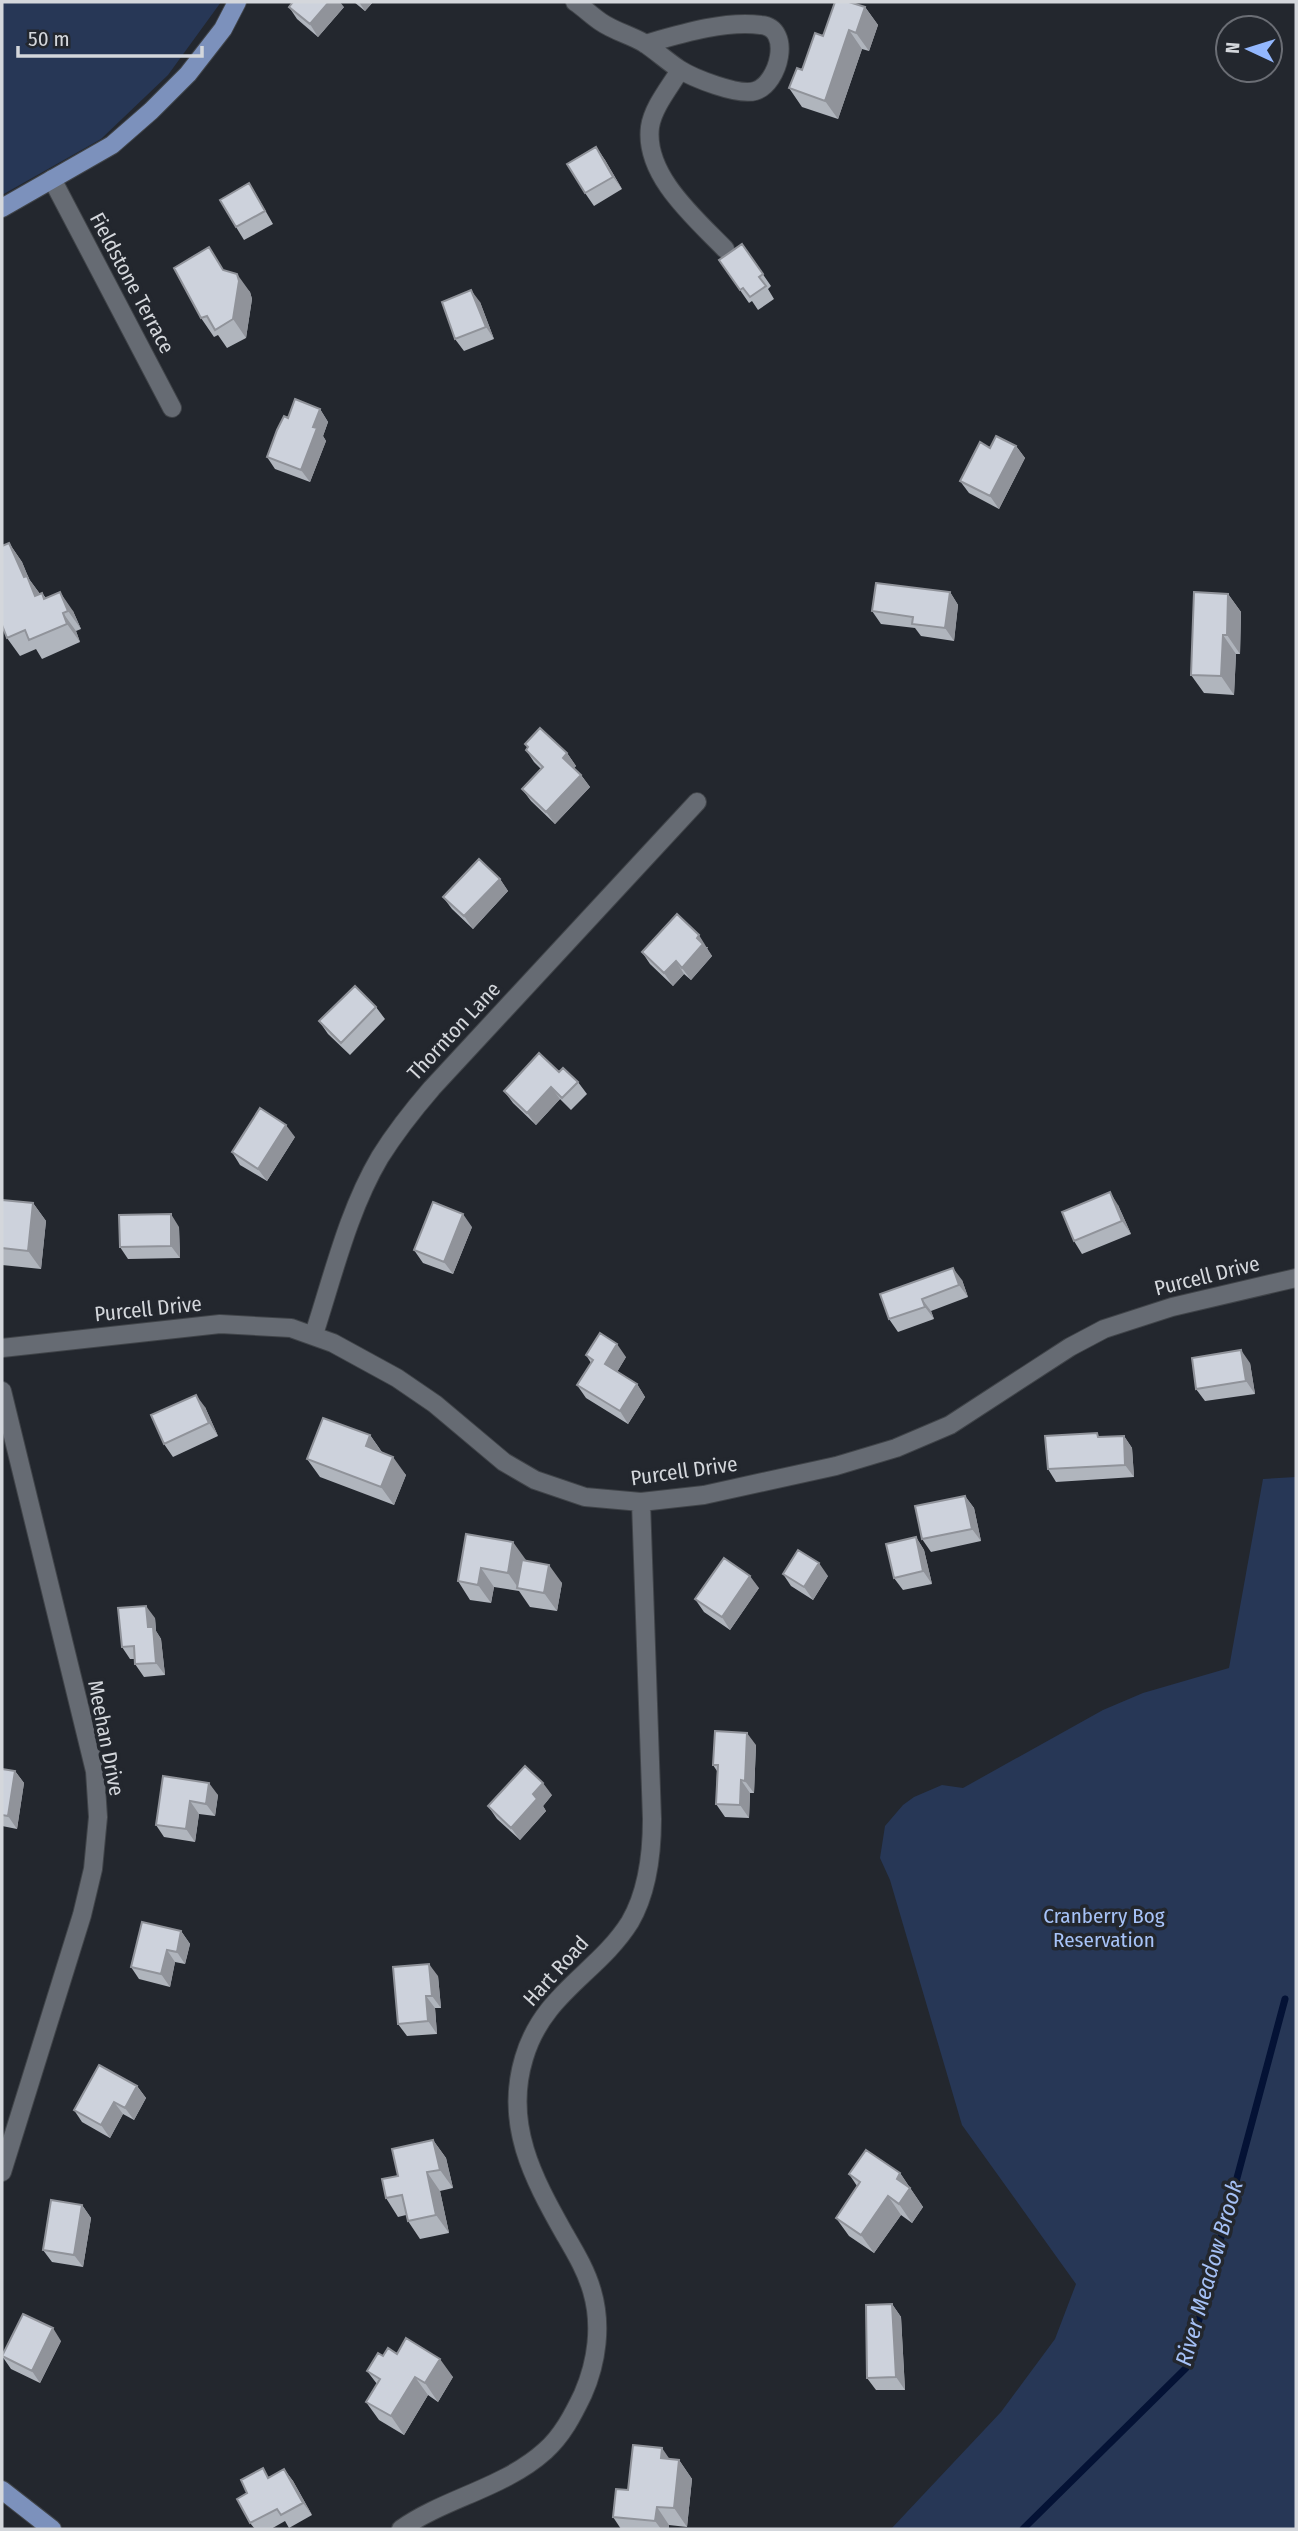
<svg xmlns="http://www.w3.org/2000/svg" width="1298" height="2531" viewBox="0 0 1298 2531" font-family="'Fira Sans Condensed',sans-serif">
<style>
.green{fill:#273756}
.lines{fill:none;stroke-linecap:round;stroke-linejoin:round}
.stream{stroke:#041235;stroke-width:7}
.minor-casing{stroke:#404449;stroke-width:20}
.major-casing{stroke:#404449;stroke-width:20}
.minor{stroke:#666b73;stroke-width:18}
.major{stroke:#7c91bc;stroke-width:18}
.wall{fill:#b0b5bd}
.shaded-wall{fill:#90939a}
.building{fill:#cdd2dc;stroke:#90939a;stroke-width:2}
.labels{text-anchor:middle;stroke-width:7;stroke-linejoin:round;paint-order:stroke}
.street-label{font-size:21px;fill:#d4d7dc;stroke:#23272e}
.park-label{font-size:21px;fill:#a7c3f8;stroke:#23272e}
.water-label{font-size:23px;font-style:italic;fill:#a5c0f5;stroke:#23272e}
</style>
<rect width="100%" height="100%" fill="#23272e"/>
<!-- green -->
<path class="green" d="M2 2H221L168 75 101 139 2 195Z
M1296 1477V2529H891L1001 2412 1055 2339 1076 2284 962 2125 890 1880 880 1858 885 1826 903 1805 914 1797 942 1785 963 1788 1103 1710 1143 1693 1229 1668 1263 1479Z"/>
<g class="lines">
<!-- stream -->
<path class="stream" d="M1023 2529 1186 2368 1285 1999"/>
<!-- minor casing -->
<g class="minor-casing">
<path id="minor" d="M575 2C584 8 592 16 601 22 614 31 630 35 644 43 656 51 667 61 679 69 693 78 738 96 755 91 779 84 793 28 761 25 725 20 680 34 645 44
M680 70C670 87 653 107 650 127 644 175 695 218 725 249
M52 179 172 408
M314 1334C333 1276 348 1211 380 1157 395 1133 413 1110 432 1088L697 802
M2 1348 220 1324 291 1328 333 1343 397 1378 435 1404 504 1462 535 1480 585 1497 641 1502 704 1495 836 1466 896 1448 950 1425 1070 1347 1104 1329 1172 1307 1296 1278
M2 1391 95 1771 98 1817 93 1869 82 1915 2 2172
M401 2529C445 2498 504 2488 545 2451 562 2436 573 2415 583 2394 597 2362 602 2325 592 2291 586 2270 575 2252 564 2233 533 2178 504 2124 524 2058 543 1993 598 1973 630 1922 648 1891 652 1854 652 1819L641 1502"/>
</g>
<!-- major casing -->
<g class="major-casing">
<path id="major" d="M2 208 112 145 151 111 188 74 223 29 237 2
M2 2490 52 2529"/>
</g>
<!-- minor -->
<use href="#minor" class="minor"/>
<!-- major -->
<use href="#major" class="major"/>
</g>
<!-- wall -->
<path class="wall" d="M354 2H373L365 11Z
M289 7H344L318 37 297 19Z
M865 7 878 25 869 51 862 49 838 119 802 107 789 88 823 36Z
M596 147 605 160 622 189 594 206 585 193Z
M249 183 257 196 273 224 244 240 236 227Z
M742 244 771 286 768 289 774 299 758 310 752 301 749 303 719 260Z
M225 270 250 292 252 299 246 338 227 348 218 335 214 337 201 318Z
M480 302 494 339 464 351 455 339Z
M320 409 328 422 323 436 326 441 310 482 275 469 267 457 288 418Z
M1016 446 1025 458 999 509 969 493 960 481 990 448Z
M9 543 22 562 29 579 40 594 42 593 46 598 73 611 81 629 76 631 80 642 42 659 36 649 20 656 7 638Z
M950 592 958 605 954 641 921 636 915 628 881 624 872 611Z
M1228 594 1241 612 1240 654H1236L1234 695 1204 693 1191 675Z
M525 744 567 753 576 766 574 768 581 775 590 787 555 824 531 801 522 789 541 769 534 762 526 750 528 748Z
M500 879 508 891 473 929 452 909 443 897Z
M708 947 707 949 712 956 691 980 684 974 673 986 650 964 642 952Z
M376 1007 385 1019 350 1055 328 1034 319 1021Z
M578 1082 587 1094 571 1110 560 1099 536 1125 513 1103 504 1091Z
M295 1137 267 1181 240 1165 232 1152Z
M2 1200 33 1203 46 1221 41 1269 2 1265Z
M1118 1205 1131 1234 1082 1254 1074 1241Z
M179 1227 180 1258 128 1259 120 1247Z
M472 1227 453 1274 423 1263 414 1250Z
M962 1280 968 1297 931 1311 934 1319 898 1332 889 1319 880 1294Z
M586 1355 626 1357 617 1372 637 1384 645 1397 628 1424 586 1398 577 1385 591 1363Z
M1250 1363 1255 1394 1205 1401 1196 1389Z
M205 1407 218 1436 173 1457 164 1444Z
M370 1435 382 1452 406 1475 394 1505 320 1477 307 1459Z
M1124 1436 1132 1448 1134 1477 1056 1482 1048 1469 1100 1437Z
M965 1496 974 1508 981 1541 931 1552 922 1539Z
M466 1534 526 1561 562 1583 557 1611 530 1607 519 1591 494 1587 491 1603 470 1600 458 1581Z
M916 1537 924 1550 932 1584 903 1590 894 1578Z
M783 1574 828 1576 813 1600 791 1586Z
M759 1588 730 1630 704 1612 695 1599Z
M155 1618 156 1631 161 1639 165 1675 144 1677 135 1664V1659H130L122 1647Z
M756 1745 754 1793H750L749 1818 725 1817 716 1804 717 1771 713 1765Z
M2 1769 15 1771 24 1783 17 1829 2 1826Z
M163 1776 218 1795 215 1816 199 1814 195 1842 164 1837 156 1825Z
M552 1795 543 1806 546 1811 520 1840 497 1819 488 1806Z
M181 1931 190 1944 185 1964 175 1962 170 1987 139 1979 131 1967Z
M438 1976 441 2008H435L437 2034 407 2036 398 2024Z
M137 2086 146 2098 134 2120 123 2114 110 2138 82 2122 74 2110Z
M433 2140 446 2158 453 2188 440 2191 449 2233 420 2239 408 2221 406 2215 398 2217 386 2198 398 2176Z
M900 2173 923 2207 912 2223 901 2215 874 2253 849 2236 836 2218 857 2186 849 2174Z
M82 2205 91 2218 83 2267 52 2262 43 2250Z
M892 2304 901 2317 905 2390H876L867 2378Z
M61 2341 40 2383 11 2369 2 2356Z
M397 2354 453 2377 438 2402 428 2395 404 2435 379 2420 366 2402 377 2384 367 2371 383 2356Z
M670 2459 679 2460 692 2479 687 2527 669 2525V2529H621L613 2517 628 2490Z
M284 2469 293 2481 312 2515 289 2528 285 2521 271 2529H255L250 2523 247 2493 269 2477Z"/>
<!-- shaded-wall -->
<path class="shaded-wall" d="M329 2H340L344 7 318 37 310 24Z
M359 2H373L365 11Z
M865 7 878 25 869 51 856 33Z
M849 30 862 49 838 119 825 101Z
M596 147 605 160 622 189 613 177Z
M237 274 250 292 252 299 246 338 233 319Z
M471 290 480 302 494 339 486 327Z
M320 409 328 422 323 436 326 441 310 482 301 470 313 427Z
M1016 446 1025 458 999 509 990 496Z
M9 543 22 562 29 579 40 594 48 614 24 577Z
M60 592 73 611 81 629 68 611Z
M950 592 958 605 954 641 945 628Z
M1228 594 1241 612 1240 654 1227 635Z
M63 613 76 631 80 642 67 624Z
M1223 635 1236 654 1234 695 1221 676Z
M567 753 576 766 572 770 563 758Z
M581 775 590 787 555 824 546 812Z
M500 879 508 891 473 929 464 916Z
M699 935 712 956 691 980 682 968Z
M676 961 684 974 673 986 664 973Z
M551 1087 560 1099 536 1125 527 1113Z
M286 1125 295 1137 267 1181 258 1169Z
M1110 1192 1118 1205 1131 1234 1122 1221Z
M33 1203 46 1221 41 1269 28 1251Z
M171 1214 179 1227 180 1258 171 1246Z
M463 1214 472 1227 453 1274 444 1262Z
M953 1268 962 1280 968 1297 959 1285Z
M922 1299 931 1311 934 1319 925 1307Z
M617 1344 626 1357 614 1377 605 1364Z
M1241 1350 1250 1363 1255 1394 1246 1381Z
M637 1384 645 1397 628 1424 620 1411Z
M196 1395 205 1407 218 1436 209 1423Z
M370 1435 383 1454 366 1446Z
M1124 1436 1132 1448 1134 1477 1125 1465Z
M393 1457 406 1475 394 1505 381 1487Z
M965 1496 974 1508 981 1541 972 1529Z
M916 1537 924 1550 932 1584 923 1571Z
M513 1542 526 1560 519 1589 508 1573Z
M819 1563 828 1576 813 1600 804 1587Z
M549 1565 562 1583 557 1611 544 1593Z
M481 1568 494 1587 491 1603 478 1585Z
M750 1576 759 1588 730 1630 722 1617Z
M146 1606 155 1618 156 1631 161 1639 165 1675 156 1663 148 1627Z
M747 1733 756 1745 754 1793 745 1781Z
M15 1771 24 1783 17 1829 8 1816Z
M741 1780 750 1793 749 1818 740 1805Z
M209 1783 218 1795 215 1816 206 1804Z
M543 1783 552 1795 543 1806 546 1811 520 1840 511 1828 533 1794Z
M190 1801 199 1814 195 1842 186 1829Z
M181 1931 190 1944 185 1964 177 1952Z
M167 1950 175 1962 170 1987 161 1974Z
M429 1964 438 1976 441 2008 432 1996Z
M426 1996 435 2008 437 2034 428 2021Z
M137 2086 146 2098 134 2120 125 2108Z
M114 2102 123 2114 110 2138 101 2125Z
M433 2140 446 2158 453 2188 440 2170Z
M427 2172 440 2191 449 2233 436 2215Z
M900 2173 923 2207 912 2223 899 2204 897 2179Z
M888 2196 901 2215 874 2253 861 2235Z
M82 2205 91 2218 83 2267 74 2255Z
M892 2304 901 2317 905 2390 896 2377Z
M53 2328 61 2341 40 2383 32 2371Z
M440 2359 453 2377 438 2402 425 2383Z
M415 2377 428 2395 404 2435 391 2416Z
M662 2448 675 2467 661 2458Z
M679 2460 692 2479 687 2527 674 2508Z
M284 2469 293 2481 312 2515 303 2503Z
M657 2507 669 2525V2529H661L655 2521Z"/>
<!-- building -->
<path class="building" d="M293 2H329L310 24 289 7Z
M835 2H849L865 7 856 33 849 30 825 101 789 88 797 68 802 70 815 33 823 36Z
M596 147 613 177 585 193 567 164Z
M249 183 265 211 236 227 220 200Z
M742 244 763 274 759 277 766 286 750 297 743 288 740 290 719 260Z
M209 247 223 270 237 274 239 281 233 319 215 330 207 316 201 318 174 268Z
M471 290 486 327 455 339 442 302Z
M295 399 320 409 313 427 317 428 301 470 267 457 277 430 284 416 288 418Z
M996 436 1016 446 990 496 960 481 980 442 990 448Z
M9 543 24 577 27 576 35 596 42 593 44 599 60 592 68 611 63 613 67 624 29 640 25 630 7 638 2 625V546Z
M876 583 950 592 945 628 912 624 913 617 872 611Z
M1194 592 1228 594 1227 635H1223L1221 676 1191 675Z
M540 728 567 753 563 758 581 775 546 812 522 789 543 767 526 750 528 747 525 744Z
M479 859 500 879 464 916 443 897Z
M677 914 699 935 697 938 703 944 682 968 676 961 664 973 642 952Z
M355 986 376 1007 341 1043 319 1021Z
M539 1053 559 1072 563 1068 578 1082 562 1098 551 1087 527 1113 504 1091Z
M260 1108 286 1125 258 1169 232 1152Z
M1110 1192 1122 1221 1074 1241 1062 1212Z
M2 1200 33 1203 28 1251 2 1248Z
M433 1202 463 1214 444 1262 414 1250Z
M171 1214V1246L120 1247 119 1215Z
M953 1268 959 1285 922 1299 925 1307 889 1319 880 1294Z
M600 1333 617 1344 605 1364 637 1384 620 1411 577 1385 593 1360 586 1355Z
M1241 1350 1246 1381 1196 1389 1192 1358Z
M196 1395 209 1423 164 1444 151 1415Z
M323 1418 370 1435 366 1446 393 1457 381 1487 307 1459Z
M1097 1433 1098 1437 1124 1436 1125 1465 1048 1469 1045 1436Z
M965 1496 972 1529 922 1539 915 1506Z
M466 1534 513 1542 508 1573 481 1568 478 1585 458 1581Z
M916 1537 923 1571 894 1578 886 1544Z
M798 1550 819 1563 804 1587 783 1574Z
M724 1558 750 1576 722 1617 695 1599Z
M522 1560 549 1565 544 1593 517 1588Z
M146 1606 148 1627H153L156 1663 135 1664 134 1646 122 1647 118 1608Z
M715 1731 747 1733 745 1781 741 1780 740 1805 716 1804 718 1765H713Z
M525 1766 543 1783 533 1794 537 1799 511 1828 488 1806Z
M2 1769 15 1771 8 1816 2 1815Z
M163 1776 209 1783 206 1804 190 1801 186 1829 156 1825Z
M142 1922 181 1931 177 1952 167 1950 161 1974 131 1967Z
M429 1964 432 1996H426L428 2021 398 2024 393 1967Z
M99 2065 137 2086 125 2108 114 2102 101 2125 74 2110Z
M433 2140 440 2170 427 2172 436 2215 408 2221 402 2195 386 2198 382 2179 398 2176 392 2149Z
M866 2150 900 2173 897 2179 910 2188 899 2204 888 2196 861 2235 836 2218 860 2182 849 2174Z
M51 2200 82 2205 74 2255 43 2250Z
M892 2304 896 2377 867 2378 866 2305Z
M23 2314 53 2328 32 2371 2 2356Z
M406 2338 440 2359 425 2383 415 2377 391 2416 366 2402 380 2379 367 2371 378 2353 383 2356 388 2348 397 2354Z
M633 2445 662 2448 661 2458 679 2460 674 2508 657 2507 655 2521 613 2517 616 2489 628 2490Z
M263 2468 268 2478 284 2469 303 2503 281 2515 277 2509 250 2523 237 2499 247 2493 241 2480Z"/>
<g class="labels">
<!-- street labels -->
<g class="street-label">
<text transform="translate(132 283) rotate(62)" y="7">Fieldstone Terrace</text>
<text transform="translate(454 1031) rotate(-47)" y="7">Thornton Lane</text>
<text transform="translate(1207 1276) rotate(-14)" y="7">Purcell Drive</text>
<text transform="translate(148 1309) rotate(-6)" y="7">Purcell Drive</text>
<text transform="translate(684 1471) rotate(-8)" y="7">Purcell Drive</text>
<text transform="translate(106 1738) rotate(79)" y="7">Meehan Drive</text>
<text transform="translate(556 1971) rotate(-48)" y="7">Hart Road</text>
</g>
<!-- park labels -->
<g class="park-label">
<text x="1104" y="1923">Cranberry Bog<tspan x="1104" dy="24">Reservation</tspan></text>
</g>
<!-- water labels -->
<g class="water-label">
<text transform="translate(1209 2273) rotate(-74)" y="8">River Meadow Brook</text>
</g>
</g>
<!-- border -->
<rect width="1298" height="2531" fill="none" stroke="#d4d7dc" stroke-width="7"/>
<!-- north arrow -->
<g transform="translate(1249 49) rotate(274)"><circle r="33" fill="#23272e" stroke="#6a6d74" stroke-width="2"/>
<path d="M0-5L12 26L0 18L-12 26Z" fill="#93b7fd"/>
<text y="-10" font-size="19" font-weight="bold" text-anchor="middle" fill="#d4d7dc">N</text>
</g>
<!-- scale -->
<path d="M18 46v10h184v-10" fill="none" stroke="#d4d7dc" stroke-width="3.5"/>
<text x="28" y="46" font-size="21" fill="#d4d7dc" stroke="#23272e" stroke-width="5" paint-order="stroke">50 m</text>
</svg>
